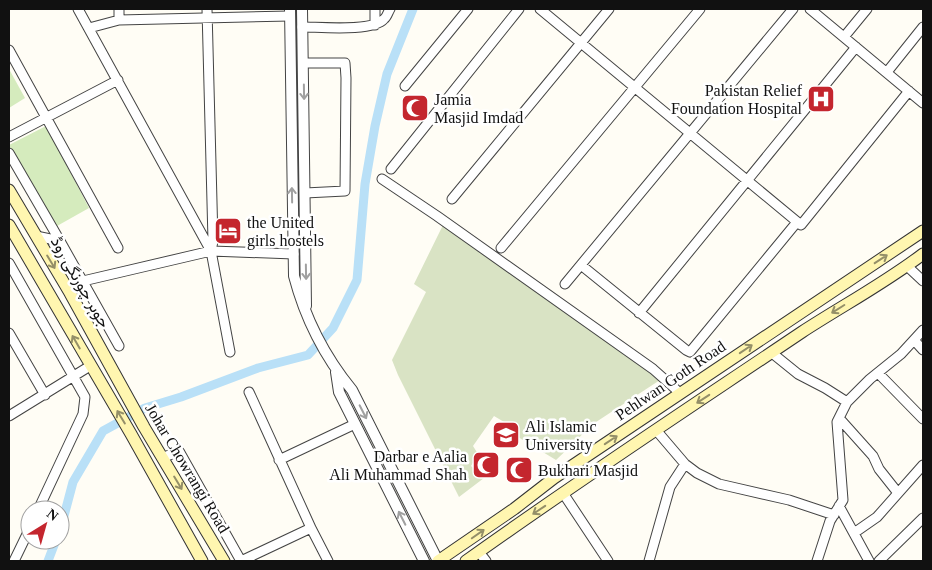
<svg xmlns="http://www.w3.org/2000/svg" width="932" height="570" viewBox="0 0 932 570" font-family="'Times New Roman',Vazirmatn,serif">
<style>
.green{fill:#d5ebbd}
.cemetery{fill:#d9e3c4}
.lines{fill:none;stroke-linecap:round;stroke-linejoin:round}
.canal{stroke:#b9e0f7;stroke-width:9}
.minor-casing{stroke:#444;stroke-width:11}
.tertiary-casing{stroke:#444;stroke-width:12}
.secondary-casing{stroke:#333;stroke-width:13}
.minor{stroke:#fff;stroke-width:9}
.tertiary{stroke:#fff;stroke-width:10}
.secondary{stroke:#fff6b0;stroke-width:11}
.oneway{stroke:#a0a0a0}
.oneway2{stroke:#948f68}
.labels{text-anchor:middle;stroke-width:5;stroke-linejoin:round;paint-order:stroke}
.poi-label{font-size:16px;fill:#111;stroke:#fff;text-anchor:start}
.street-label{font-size:16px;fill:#111;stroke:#fff}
</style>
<rect width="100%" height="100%" fill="#fffdf5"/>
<!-- green -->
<path class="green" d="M9 69 25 98 9 108Z
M46 126 89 208 57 226 9 145Z"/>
<!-- cemetery -->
<path class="cemetery" d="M443 225 637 361 660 380 590 426 576 441 556 460 518 437 516 429 494 416 473 446 478 454 471 466 484 478 459 497 398 375 392 360 426 292 414 284Z"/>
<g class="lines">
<!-- canal -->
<path class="canal" d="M60 531 73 482 103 431 145 408 181 397 258 368 308 355 333 328 357 280 365 184 375 126 387 74 413 9
M48 561 56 540"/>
<!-- minor casing -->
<g class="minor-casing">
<path id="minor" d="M78 9 211 251 230 352
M119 9V20
M207 9 213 241 211 251
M375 9V25
M540 9 801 225 909 91
M810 9 923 103
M302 27C320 27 373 32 384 19 387 17 388 12 390 9
M89 28 119 20 290 16
M844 37 867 9
M9 50 118 248
M303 63H345L346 78 345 191 305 193
M887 72 923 27
M405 86 468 9
M9 137 118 80
M9 153 60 241
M391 169 519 9
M382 179 437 216 653 369 680 393
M452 199 609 9
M36 236 60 241 119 346
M501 248 700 9
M9 263 85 397 83 414 38 510
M581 265 686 350 690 352 797 222
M907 266 923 281
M565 284 793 9
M70 293 83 281 211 251 294 254
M639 313 856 47
M9 333 45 395
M914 340 923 350
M772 353 798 374 825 388 847 402
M878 373 923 419
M9 416 90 366
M839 418 873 456 879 469 898 493
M656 430 685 464 697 473 719 484 789 500 834 515
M162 458 179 451 241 561
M279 460 355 424
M563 493 608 561
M839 506 869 561
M311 528 328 561
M854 533 877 517 923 465
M479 552 486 561
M14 561 30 528
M241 561 311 528 249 392
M649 561 670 487 685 464
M817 561 830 521 843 500 837 422 847 402 870 379 901 354 923 330
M879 561 923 518"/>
</g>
<!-- tertiary casing -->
<g class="tertiary-casing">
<path id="tertiary" d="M290 9 294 276C305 318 325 357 352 390L438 561
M302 9 306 306
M336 372 339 392 424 561"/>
</g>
<!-- secondary casing -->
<g class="secondary-casing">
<path id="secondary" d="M9 190 70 293 144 427 224 561
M9 225 131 434 202 561
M438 561 514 509 554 478 923 231
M466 561C576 482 689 408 802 332 842 306 885 283 923 254"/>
</g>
<!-- minor -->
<use href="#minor" class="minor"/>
<!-- tertiary -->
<use href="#tertiary" class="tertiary"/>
<!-- secondary -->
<use href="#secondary" class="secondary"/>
</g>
<!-- one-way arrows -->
<defs><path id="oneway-shaft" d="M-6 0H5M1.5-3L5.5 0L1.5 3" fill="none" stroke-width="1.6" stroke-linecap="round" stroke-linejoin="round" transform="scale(1.25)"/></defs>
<g class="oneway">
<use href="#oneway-shaft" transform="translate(304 92) rotate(89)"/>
<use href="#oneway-shaft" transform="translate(292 195) rotate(-91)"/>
<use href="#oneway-shaft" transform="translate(306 272) rotate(89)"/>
<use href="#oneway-shaft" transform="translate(363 412) rotate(63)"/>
<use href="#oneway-shaft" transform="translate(402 518) rotate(-117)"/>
</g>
<g class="oneway2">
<use href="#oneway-shaft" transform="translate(881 259) rotate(-33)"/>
<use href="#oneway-shaft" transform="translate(51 262) rotate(59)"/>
<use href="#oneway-shaft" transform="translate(838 309) rotate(148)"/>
<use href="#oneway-shaft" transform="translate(76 342) rotate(-120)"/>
<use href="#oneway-shaft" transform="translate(746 349) rotate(-34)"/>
<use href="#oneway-shaft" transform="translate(703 399) rotate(147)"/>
<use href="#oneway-shaft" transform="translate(121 417) rotate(-121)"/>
<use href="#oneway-shaft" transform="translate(611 440) rotate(-34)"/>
<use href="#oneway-shaft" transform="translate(178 483) rotate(59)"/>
<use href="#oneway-shaft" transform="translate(539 510) rotate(146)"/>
<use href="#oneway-shaft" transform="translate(478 534) rotate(-35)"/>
</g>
<!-- icons -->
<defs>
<g id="hospital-square" transform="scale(1.4375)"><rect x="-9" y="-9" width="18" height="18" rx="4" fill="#c4262e" stroke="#fff"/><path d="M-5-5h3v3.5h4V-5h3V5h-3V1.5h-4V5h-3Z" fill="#fff"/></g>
<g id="mosque-square" transform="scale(1.4375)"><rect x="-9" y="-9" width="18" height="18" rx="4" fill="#c4262e" stroke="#fff"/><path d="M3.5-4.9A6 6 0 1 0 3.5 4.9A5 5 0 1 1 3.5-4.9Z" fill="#fff"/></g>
<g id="hotel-square" transform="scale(1.4375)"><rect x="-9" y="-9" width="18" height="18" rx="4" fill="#c4262e" stroke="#fff"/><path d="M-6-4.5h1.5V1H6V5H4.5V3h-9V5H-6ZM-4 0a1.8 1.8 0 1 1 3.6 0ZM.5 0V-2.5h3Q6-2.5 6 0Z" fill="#fff"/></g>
<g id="university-square" transform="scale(1.4375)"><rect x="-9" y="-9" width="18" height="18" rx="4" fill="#c4262e" stroke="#fff"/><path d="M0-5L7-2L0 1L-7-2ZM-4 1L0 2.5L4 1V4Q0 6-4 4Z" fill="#fff"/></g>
</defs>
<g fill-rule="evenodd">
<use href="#hospital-square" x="821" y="99"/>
<use href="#mosque-square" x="415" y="108"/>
<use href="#hotel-square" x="228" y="231"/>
<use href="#university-square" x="506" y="435"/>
<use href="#mosque-square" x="486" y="465"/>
<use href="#mosque-square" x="519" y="470"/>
</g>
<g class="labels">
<!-- poi labels -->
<g class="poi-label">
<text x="802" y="96" text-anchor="end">Pakistan Relief<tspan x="802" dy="18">Foundation Hospital</tspan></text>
<text x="434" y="105">Jamia<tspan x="434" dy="18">Masjid Imdad</tspan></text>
<text x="247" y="228">the United<tspan x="247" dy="18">girls hostels</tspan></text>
<text x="525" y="432">Ali Islamic<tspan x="525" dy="18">University</tspan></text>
<text x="467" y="462" text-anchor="end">Darbar e Aalia<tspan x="467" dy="18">Ali Muhammad Shah</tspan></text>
<text x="538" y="476">Bukhari Masjid</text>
</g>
<!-- street labels -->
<g class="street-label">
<text transform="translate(81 282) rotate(60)" y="6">جوہر چورنگی روڈ</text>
<text transform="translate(670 380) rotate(-34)" y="6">Pehlwan Goth Road</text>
<text transform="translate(188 468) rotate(59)" y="6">Johar Chowrangi Road</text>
</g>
</g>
<!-- border -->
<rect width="932" height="570" fill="none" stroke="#111111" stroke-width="20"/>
<!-- north arrow -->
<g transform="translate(45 525) rotate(37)"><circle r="24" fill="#ffffff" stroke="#a0a0a0"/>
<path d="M0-4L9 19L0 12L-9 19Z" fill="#c4262e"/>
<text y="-8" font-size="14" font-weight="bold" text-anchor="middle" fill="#111111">N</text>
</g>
</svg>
